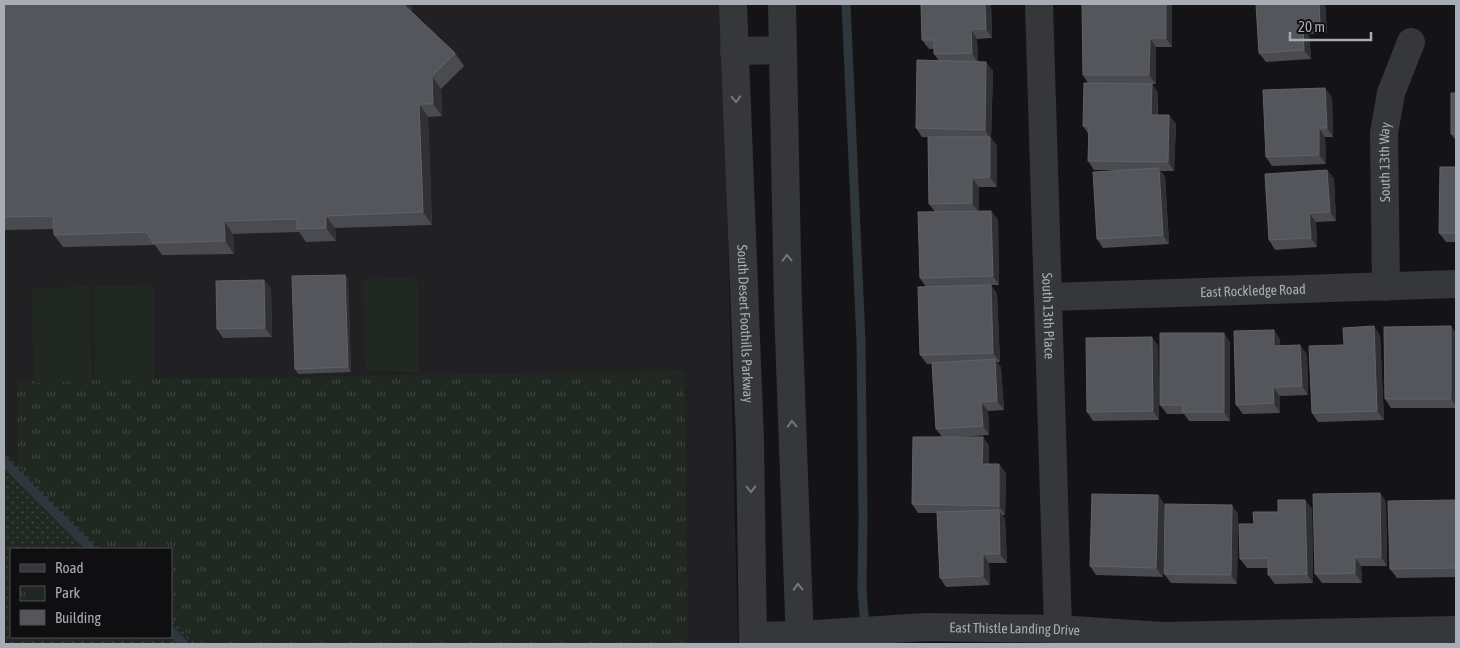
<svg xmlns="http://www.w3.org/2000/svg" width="1460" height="648" viewBox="0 0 1460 648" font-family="'Asap Condensed',sans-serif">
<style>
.built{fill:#212123}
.grass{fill:url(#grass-dots)}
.park{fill:url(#park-tufts)}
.garden{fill:#212822}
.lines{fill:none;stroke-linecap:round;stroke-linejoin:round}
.stream{stroke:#2f373d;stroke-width:9}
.minor{stroke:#36373a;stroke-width:28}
.wall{fill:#4a4b51}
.shaded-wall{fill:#303135}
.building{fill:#54565b;stroke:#616369}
.oneway{stroke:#75777e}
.labels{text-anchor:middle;stroke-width:4;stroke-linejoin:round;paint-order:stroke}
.street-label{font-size:14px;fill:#a8acb5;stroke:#0f0f11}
</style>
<defs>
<pattern id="grass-dots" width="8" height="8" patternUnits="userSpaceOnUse" patternTransform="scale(1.25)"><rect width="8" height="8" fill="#212822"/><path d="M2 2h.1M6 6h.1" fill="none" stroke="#3e4440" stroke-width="1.8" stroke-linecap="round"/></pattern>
<pattern id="park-tufts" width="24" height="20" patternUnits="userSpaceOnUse" patternTransform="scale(1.25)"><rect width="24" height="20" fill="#212822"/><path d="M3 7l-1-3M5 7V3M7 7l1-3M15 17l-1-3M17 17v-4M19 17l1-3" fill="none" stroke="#3e4440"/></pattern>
</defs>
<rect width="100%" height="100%" fill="#141416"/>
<!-- built -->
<path class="built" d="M4 4H722L738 644H198L171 618V549H103L4 450Z"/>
<!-- grass -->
<path class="grass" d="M4 450 103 549H11V637H171V618L198 644H4Z"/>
<!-- park -->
<path class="park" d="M684 371 688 644H198L171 618V549H103L18 465 17 381Z"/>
<!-- garden -->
<path class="garden" d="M417 277 419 372 365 371 363 279Z
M153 285 155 379 95 380 94 286Z
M89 286 92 381 34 383 31 289Z"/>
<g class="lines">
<!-- stream -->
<path class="stream" d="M846 4 861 341 863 517 862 589 865 628
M4 462 91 549
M171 631 184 644"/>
<!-- minor -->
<g class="minor">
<path id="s1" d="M733 4 750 441 753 644"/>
<path d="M782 4 788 307 800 644"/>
<path id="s2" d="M1039 4 1058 629"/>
<path d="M734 51 783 50"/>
<path id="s3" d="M1386 287 1384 133 1391 93 1411 42"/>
<path id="s4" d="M1049 297 1456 284"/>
<path id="s5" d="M753 636 800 635 926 627 1058 629 1163 636 1456 630"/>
</g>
</g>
<!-- wall -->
<path class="wall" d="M4 4H411L412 12 455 53 464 66 441 89 442 116 428 117 432 225 335 228 336 241 306 242 299 232 233 234 234 254 162 255 155 245 63 247 54 235V229L4 230Z
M921 4H991L992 38 977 39 978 62 993 71 991 138 997 146V187H979V211H991L998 220 999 285H991L997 294 1000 362H997L1001 368 1004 410 988 411 989 435 958 437H983L989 446V464L1006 473 1005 515H1002L1005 519 1007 563H989L990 585 946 587 940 578 937 513H918L912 504 942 437 936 429 932 364H927L920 355 926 287 920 278 935 212 929 204 928 137H922L916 128 939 61 934 54V49H929L922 40Z
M1256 4H1325L1327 33 1309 34 1311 59 1266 62 1259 53Z
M1172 5V47H1156V84H1136H1152L1158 93V115H1169L1176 124 1174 171H1161L1165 177 1169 244 1103 248 1097 239 1125 170H1094L1088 161 1089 135 1083 126 1088 83 1083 75Z
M1456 93V141L1451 134Z
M1332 97 1333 137H1325L1326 164 1272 166 1266 157Z
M1456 167V242H1446L1439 233Z
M1327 170 1334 179 1336 221 1316 222 1317 247 1275 250 1269 240Z
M345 275 348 279 351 372 298 374 295 369Z
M264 280 271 289 272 337 223 338 217 329Z
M1451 326 1456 334V408H1391L1385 399Z
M1380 335 1384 420 1318 422 1312 413 1344 345Z
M1152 337 1158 346 1159 420 1093 421 1087 412Z
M1280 339V346L1307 354 1308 395 1280 396V413L1243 414 1236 405Z
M1230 342V421H1189L1184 414H1167L1160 405Z
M1380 493 1386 502 1387 566H1361L1362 583H1322L1315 574Z
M1158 495 1164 504 1163 577 1096 575 1090 566Z
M1305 500 1312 509 1313 583 1275 584 1268 575V568H1247L1240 559 1254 524 1278 512Z
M1455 500 1456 501V577L1397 578 1390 569Z
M1238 514 1237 584 1171 583 1164 574Z"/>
<!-- shaded-wall -->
<path class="shaded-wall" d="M403 4H411L412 16Z
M985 4H991L992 38 986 29Z
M1166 4H1171L1172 5V47L1166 38Z
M1319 4H1325L1327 33 1320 24Z
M1303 25 1309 34 1311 59 1304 50Z
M971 29 977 39 978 63 972 53Z
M1150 38 1156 47V84L1149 75Z
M986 62 993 71 991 138 997 146V187L990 177V138L985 130Z
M432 76 441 89 442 116 433 104Z
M1152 84 1158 93 1157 124 1151 115Z
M1325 88 1332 97 1333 137 1327 128Z
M419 104 428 117 432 225 423 212Z
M1169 115 1176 124 1174 171 1168 162Z
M1319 128 1325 137 1326 164 1319 155Z
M1159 168 1165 177 1169 244 1163 235Z
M1327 170 1334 179 1336 221 1330 212Z
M972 178 979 187V213L972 203Z
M991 211 998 220 999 285 993 276Z
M1309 213 1316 222 1317 247 1311 238Z
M326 216 335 228 336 241 326 228Z
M224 221 233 234 234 254 225 241Z
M345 275 348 279 351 372 348 367Z
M264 280 271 289 272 337 265 328Z
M991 285 997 294 1000 362 993 353Z
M1374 326 1380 335 1384 420 1377 411Z
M1451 326 1456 334V406L1451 399Z
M1274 330 1280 339 1281 355 1274 346Z
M1224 333 1230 342V421L1224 412Z
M1152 337 1158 346 1159 420 1153 411Z
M1300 345 1307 354 1308 395 1302 386Z
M995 359 1001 368 1004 410 997 401Z
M1273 387 1280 396V413L1274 403Z
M981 402 988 411 989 435 983 426Z
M983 437 989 446V473L982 464Z
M999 464 1006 473 1005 515 999 506Z
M1380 493 1386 502 1387 566 1381 557Z
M1158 495 1164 504 1163 577 1156 568Z
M1305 500 1312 509 1313 583 1307 574Z
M1232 505 1238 514 1237 584 1231 575Z
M999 510 1005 519 1007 563 1000 554Z
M983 554 989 563 990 585 983 576Z
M1355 557 1361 566 1362 583 1355 573Z"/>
<!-- building -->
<path class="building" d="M4 4H403L455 53 432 76 433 104H419L423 212 326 216V228L297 229V219L224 221 225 241 153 243 147 232 54 235 53 216 4 217Z
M921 4H985L986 29H971L972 53 934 54V40H922Z
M1082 4H1166V38H1150L1149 75H1083Z
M1256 4H1319L1320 24 1303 25 1304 50 1259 53Z
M917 60 986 62 985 130 916 128Z
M1084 83 1152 84 1151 115H1169L1168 162 1088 161 1089 126H1083Z
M1325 88 1327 128H1319V155L1266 157 1263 90Z
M1451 93H1456V134H1451Z
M928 137H990V177L972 178V203L929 204Z
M1440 167H1456V233H1439Z
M1159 168 1163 235 1097 239 1093 172Z
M1327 170 1330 212 1309 213 1311 238 1269 240 1265 174Z
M991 211 993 276 920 278 918 212Z
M345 275 348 367 295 369 292 276Z
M264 280 265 328 217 329 216 281Z
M991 285 993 353 920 355 918 287Z
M1374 326 1377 411 1312 413 1309 346 1344 345 1343 328Z
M1451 326V399H1385L1384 327Z
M1274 330V346L1300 345 1302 386 1273 387 1274 403 1236 405 1234 331Z
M1160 333H1224V412H1182L1183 405H1160Z
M1152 337 1153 411 1087 412 1086 338Z
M995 359 997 401 981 402 983 426 936 429 932 363Z
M913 437H983L982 464H999V506L912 504Z
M1380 493 1381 557H1355V573L1315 574 1313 494Z
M1092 494 1158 495 1156 568 1090 566Z
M1278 500H1305L1307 574 1268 575V558L1240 559 1239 524H1254L1253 512H1278Z
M1455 500 1456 568 1390 569 1388 501Z
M1165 504 1232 505 1231 575 1164 574Z
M999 510 1000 554H983V576L940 578 937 512Z"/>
<!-- one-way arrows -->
<defs><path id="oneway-chevron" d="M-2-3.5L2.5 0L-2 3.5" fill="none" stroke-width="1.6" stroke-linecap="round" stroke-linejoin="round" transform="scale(1.25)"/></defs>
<g class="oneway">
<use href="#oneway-chevron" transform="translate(736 99) rotate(88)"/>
<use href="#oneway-chevron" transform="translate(787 258) rotate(-91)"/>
<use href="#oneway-chevron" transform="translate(792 424) rotate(-92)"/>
<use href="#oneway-chevron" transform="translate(751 489) rotate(89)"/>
<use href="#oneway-chevron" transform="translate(798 587) rotate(-92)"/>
</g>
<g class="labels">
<!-- street labels -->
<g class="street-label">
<text dy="5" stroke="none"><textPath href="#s3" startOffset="125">South 13th Way</textPath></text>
<text dy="5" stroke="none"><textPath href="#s4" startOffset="204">East Rockledge Road</textPath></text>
<text dy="5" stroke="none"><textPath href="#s2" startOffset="312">South 13th Place</textPath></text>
<text dy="5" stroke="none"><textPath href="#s1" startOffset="320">South Desert Foothills Parkway</textPath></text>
<text dy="5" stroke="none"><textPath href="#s5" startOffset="262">East Thistle Landing Drive</textPath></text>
</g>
</g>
<!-- border -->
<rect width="1460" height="648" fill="none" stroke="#a8acb5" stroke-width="10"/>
<!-- legend -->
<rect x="10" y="548" width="162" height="90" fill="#0f0f11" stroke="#4c4e53"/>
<rect x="20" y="564" width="25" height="8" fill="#36373a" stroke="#4c4e53"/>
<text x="55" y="573" font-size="15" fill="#a8acb5">Road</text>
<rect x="20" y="586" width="25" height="15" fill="url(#park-tufts)" stroke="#4c4e53"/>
<text x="55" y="598" font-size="15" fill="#a8acb5">Park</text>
<rect x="20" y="610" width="25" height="15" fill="#54565b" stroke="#4c4e53"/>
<text x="55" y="623" font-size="15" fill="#a8acb5">Building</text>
<!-- scale -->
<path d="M1290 32v8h81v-8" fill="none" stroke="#a8acb5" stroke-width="2.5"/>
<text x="1298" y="32" font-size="15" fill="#a8acb5" stroke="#0f0f11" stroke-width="4" paint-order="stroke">20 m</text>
</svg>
